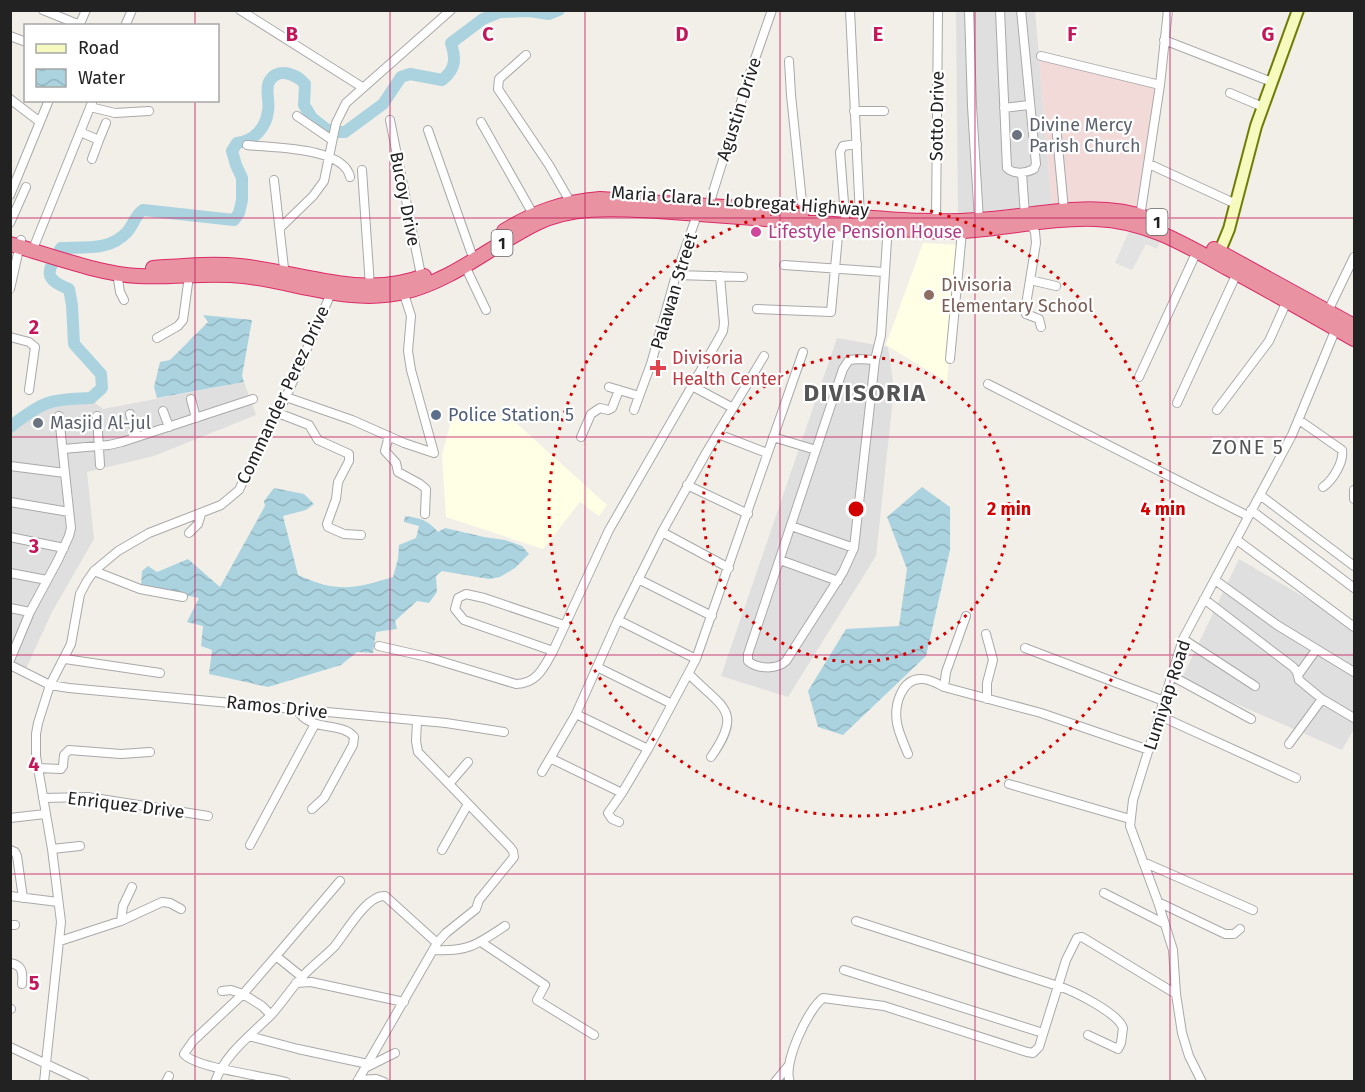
<svg xmlns="http://www.w3.org/2000/svg" width="1365" height="1092" viewBox="0 0 1365 1092" font-family="'Fira Sans',sans-serif">
<style>
.residential{fill:#e0dfdf}
.commercial{fill:#f2dad9}
.education{fill:#ffffe5}
.parking{fill:#e2e2e2}
.water{fill:url(#water-waves)}
.lines{fill:none;stroke-linecap:round;stroke-linejoin:round}
.river{stroke:#aad3df;stroke-width:12}
.street-casing{stroke:#a9a9a9;stroke-width:10}
.secondary-casing{stroke:#707d05;stroke-width:14}
.highway-casing{stroke:#dc2a67;stroke-width:16}
.street{stroke:#fff;stroke-width:8}
.secondary{stroke:#f7fabf;stroke-width:10}
.highway{stroke:#e892a2;stroke-width:14}
.grid{fill:none;stroke:#c2185b;stroke-width:1.5;stroke-opacity:0.55}
.ring{fill:none;stroke:#d40000;stroke-width:3;stroke-dasharray:3 6}
.worship-dot{fill:#6b7280;stroke:#fff;stroke-width:2}
.hotel-dot{fill:#d1479c;stroke:#fff;stroke-width:2}
.education-dot{fill:#8d6e63;stroke:#fff;stroke-width:2}
.health-dot{fill:#e0444e;stroke:#fff;stroke-width:2}
.service-dot{fill:#5c6f8a;stroke:#fff;stroke-width:2}
.labels{text-anchor:middle;stroke-width:4.5;stroke-linejoin:round;paint-order:stroke}
.shield{fill:#fff;stroke:#646464;stroke-width:1.5}
.shield-label{font-size:16px;font-weight:bold;fill:#222}
.street-label{font-size:18px;fill:#222;stroke:#fff}
.worship-label{font-size:18px;fill:#5b616d;stroke:#fff;text-anchor:start}
.hotel-label{font-size:18px;fill:#b23c85;stroke:#fff;text-anchor:start}
.education-label{font-size:18px;fill:#785e54;stroke:#fff;text-anchor:start}
.health-label{font-size:18px;fill:#be3a42;stroke:#fff;text-anchor:start}
.service-label{font-size:18px;fill:#4e5e75;stroke:#fff;text-anchor:start}
.neighbourhood-label{font-size:20px;letter-spacing:1.5px;fill:#555;stroke:#fff}
.district-label{font-size:24px;font-weight:bold;letter-spacing:1.5px;fill:#555;stroke:#fff}
.grid-label{font-size:20px;text-anchor:middle;font-weight:bold;fill:#c2185b;stroke:#fff;stroke-width:4.5;stroke-linejoin:round;paint-order:stroke}
.centre{fill:#d40000;stroke:#fff;stroke-width:3}
.ring-label{font-size:18px;text-anchor:middle;font-weight:bold;fill:#d40000;stroke:#fff;stroke-width:4.5;stroke-linejoin:round;paint-order:stroke}
</style>
<defs>
<pattern id="water-waves" width="16" height="10" patternUnits="userSpaceOnUse" patternTransform="scale(1.5)"><rect width="16" height="10" fill="#aad3df"/><path d="M0 5q4-4 8 0t8 0" fill="none" stroke="#92b5bf"/></pattern>
</defs>
<rect width="100%" height="100%" fill="#f2efe9"/>
<!-- residential -->
<path class="residential" d="M956 11H1035L1052 207 958 216Z
M837 338 888 347 894 389 876 556 788 697 721 676Z
M244 382 256 415 154 456 87 472 94 539 52 612 26 669 11 661 10 433 39 410 55 404 94 402 103 409Z
M1239 559 1354 626V729L1342 750 1181 680Z"/>
<!-- commercial -->
<path class="commercial" d="M1039 58 1157 87 1139 209 1091 201 1052 207Z"/>
<!-- education -->
<path class="education" d="M923 243 959 245 947 382 886 345Z
M455 407 515 422 607 505 599 516 580 502 543 549 446 517 442 455Z"/>
<!-- parking -->
<path class="parking" d="M1130 229 1160 242 1157 249 1146 244 1132 270 1115 263Z"/>
<!-- water -->
<path class="water" d="M203 315 252 320 242 376 244 382 157 398 154 387 160 362 170 360 208 322Z
M922 487 950 507V550L926 656 843 735 818 727 808 691 846 629 899 626 907 569 887 517Z
M274 488 304 494 314 504 306 510 283 516 298 575C338 593 353 589 393 577L398 559 399 545 416 538 419 526 404 522 405 516C420 518 428 520 438 532L445 528 484 537 505 540 522 546 529 554 515 568 500 577 489 579 442 571 436 576 437 592 429 603 417 601 395 621 397 629 376 632 373 653 357 652 341 665 268 687 209 674 212 650 201 646 203 626 187 622 199 598 141 586 142 571 148 566 157 572 188 559 220 587 265 506 264 501Z"/>
<g class="lines">
<!-- river -->
<path class="river" d="M10 427C44 400 49 400 91 398L102 388 101 374 74 344 72 305 69 289C41 278 48 270 61 248 85 247 110 251 127 232 134 224 135 215 143 210L234 220 239 213 242 200V178L236 165 232 151 237 143C254 141 266 128 268 111 270 102 265 90 269 82 277 66 296 74 305 84L304 105 312 118 326 129 336 132H345L383 104 401 77 410 74 442 80C456 69 456 59 451 43L483 19 500 12 529 11 549 14 559 10"/>
<!-- street casing -->
<g class="street-casing">
<path id="street" d="M43 10 80 25
M240 10 362 87
M850 10 860 217
M969 10 972 106 979 220
M1000 10 1007 168C1014 175 1026 173 1034 169L1036 164 1021 10
M79 26 86 10
M125 26 132 10
M10 36 26 42
M1164 40 1272 82
M526 55 499 79 498 89 549 165 571 203
M1041 56 1160 85
M789 61 791 95 803 212
M1230 93 1263 107
M10 99 40 122
M90 107 115 113 149 111
M1004 108 1029 105
M854 111H884
M297 116 332 140
M390 120 422 280
M481 122 533 214
M1056 125 1064 210
M428 130 471 252
M80 132 99 140 92 159
M99 140 106 123
M247 145C272 148 344 147 350 177
M1149 164 1236 204
M362 170 370 286
M1022 173 1025 215 1035 232 1036 243 1025 311 1026 314 1039 319 1041 327
M274 180 285 277
M10 195 49 100
M709 205 749 76 772 10
M845 216 840 152 843 146 857 144
M1140 217 1160 85 1168 10
M936 222 938 10
M10 223 26 187
M280 228 313 196 324 181 336 123 346 103 451 10
M35 244 93 100
M784 265 884 272
M465 266 486 310
M117 273 120 292 124 300
M676 275 743 277
M1030 280 1056 286
M10 289 21 240
M403 291 411 316 408 351 411 370 434 453
M757 309 831 312 839 225
M1328 311 1354 257
M10 337 29 342 35 347 29 390
M157 338 178 326 183 320 189 276
M950 359 962 232
M875 360 859 359 849 360 843 369 748 654V661C757 669 777 670 786 661L843 572 854 548 875 360 881 335 888 224
M1139 377 1197 251
M988 384 1248 516
M692 386 723 331 724 323 720 276
M609 387 639 396
M286 397 352 420 404 443 434 453
M191 399 196 418
M1177 403 1237 273
M634 410 651 364 676 275 698 212
M1217 410 1269 341 1287 301
M163 411 169 427
M278 413 309 425 318 440 349 454V461L338 482 336 499 327 524 328 527 344 534 361 535
M130 414 137 437
M59 416 65 473
M97 416 100 465
M1299 420 1342 450C1344 462 1333 480 1323 487
M718 434 767 453
M389 436 385 451 396 463 398 472 420 484 426 489 425 514
M581 437 591 414 600 408 608 410 612 408 619 390
M773 437 816 450
M63 449 109 445 122 442 253 399
M10 466 65 473 71 528 69 536 58 560 30 612 10 660
M687 485 748 514
M1354 490V499
M1260 495 1354 566
M10 502 69 512
M1251 510 1354 588
M791 526 854 548
M662 532 729 568
M189 533 198 524 201 514
M10 537 64 548
M1237 540 1354 627
M780 560 838 581
M94 571 140 589 183 597
M10 573 47 580
M638 579 712 616
M1215 580 1277 625 1354 672
M1204 599 1293 667 1297 672 1299 680 1322 699 1354 718
M10 608 30 612
M966 616 946 672 944 687 1041 713 1149 750
M618 620 696 659
M986 634 993 660 987 683V699
M1183 639 1255 686
M379 646 427 657 516 684C537 684 544 667 553 651L609 530 692 386 733 408
M1025 648 1164 701
M553 651 464 620 455 609 458 598 466 594 484 598 564 625
M65 659 160 673
M10 665 50 685 69 688 446 723 504 732
M597 667 672 704
M689 674C722 708 744 710 711 757
M1298 675 1316 650
M1172 676 1251 719
M297 710C311 733 342 721 354 737L353 745 324 798 312 809
M576 714 648 749
M1160 716 1296 778
M1289 744 1322 699
M908 754C904 744 899 734 897 723 894 706 901 678 922 679 930 679 938 684 944 687
M550 758 622 793 648 749 696 659 803 352
M38 768 61 769 63 766 64 755 69 750 121 754 150 752
M542 772 576 714 618 620 662 532 706 453 764 356
M449 784 468 762
M1009 784 1130 819
M43 798 88 797 208 816
M10 818 45 814
M619 822 612 819 608 813 622 793
M250 845 315 724
M52 849 80 846
M10 850 15 852 17 856 23 898
M442 850 468 804
M1143 862 1253 910
M1104 893 1165 924
M10 896 58 902
M1158 902 1225 934H1234L1240 929
M121 921 123 906 132 887
M856 921 1058 986 1066 960 1077 938 1082 937 1176 994
M10 925H15
M60 941 121 921 162 902 170 903 181 909
M481 942 545 985 537 1000 594 1035
M433 950C467 952 477 945 505 926
M276 956 340 881
M10 963C23 965 23 973 22 984
M844 970 1043 1033
M296 983 311 982 404 1002
M222 991 231 990 243 994
M243 994 193 1041 184 1054C195 1068 265 1076 286 1082
M10 1009H11
M271 1015 262 1006 243 994 276 956 302 977
M249 1036 298 1049 368 1064
M10 1047 85 1082
M365 1068 395 1053
M358 1080 376 1079 384 1082
M44 1082 61 922 52 849 36 756V734L38 723 50 685 71 644 80 594 87 581 94 571 118 551 149 533 221 505 239 490 261 443 286 397 332 291
M166 1082 169 1076
M215 1082C225 1054 251 1035 271 1015 282 1003 290 990 300 979 311 967 323 958 334 947 345 934 367 894 385 896L437 943
M357 1082 437 943 446 933 476 909 479 900 514 857 513 851 510 847 418 752 416 741 417 721
M775 1082 789 1065
M790 1082C782 1064 808 1009 823 998L884 1006 1027 1052 1033 1053 1039 1047 1058 986C1074 991 1118 1013 1123 1028L1121 1043 1118 1049 1088 1035
M1202 1082 1189 1056 1182 1033 1176 994 1173 950 1158 902 1130 826 1133 800 1183 639 1292 435 1337 326"/>
</g>
<!-- secondary casing -->
<g class="secondary-casing">
<path id="secondary" d="M1217 258 1229 229 1256 126 1298 10"/>
</g>
<!-- highway casing -->
<g class="highway-casing">
<path id="highway" d="M862 217C901 220 939 223 977 220 1035 217 1094 198 1150 219
M504 231C535 212 563 202 600 199L802 212
M10 244C49 255 99 274 138 276 173 278 208 272 243 276 296 282 350 305 404 292 454 280 492 245 537 223 574 205 618 209 658 211L942 232C994 232 1045 217 1096 219 1147 221 1184 244 1227 268 1270 291 1312 315 1354 339
M1214 249 1354 326
M153 268C182 266 211 263 240 266 302 272 363 300 424 276"/>
</g>
<!-- street -->
<use href="#street" class="street"/>
<!-- secondary -->
<use href="#secondary" class="secondary"/>
<!-- highway -->
<use href="#highway" class="highway"/>
</g>
<!-- grid -->
<path class="grid" d="M195 10V26M390 10V1082M585 10V1082M780 10V1082M975 10V1082M1170 10V1082M195 100V1082M10 218H1354M10 437H1354M10 655H1354M10 874H1354"/>
<!-- distance rings -->
<g class="ring">
<circle cx="856" cy="509" r="153"/>
<circle cx="856" cy="509" r="307"/>
</g>
<!-- markers -->
<g class="worship-dot">
<circle cx="1017" cy="135" r="6"/>
<circle cx="38" cy="423" r="6"/>
</g>
<circle class="hotel-dot" cx="756" cy="232" r="6"/>
<circle class="education-dot" cx="929" cy="295" r="6"/>
<path class="health-dot" d="M655 359h6v6h6v6h-6v6h-6v-6h-6v-6h6z"/>
<circle class="service-dot" cx="436" cy="415" r="6"/>
<g class="labels">
<!-- shield labels -->
<g class="shield">
<rect x="1146.5" y="209" width="21" height="26" rx="4.5"/>
<rect x="491.5" y="230" width="21" height="26" rx="4.5"/>
</g>
<g class="shield-label">
<text x="1157" y="228">1</text>
<text x="502" y="249">1</text>
</g>
<!-- street labels -->
<g class="street-label">
<text transform="translate(739 109) rotate(-72)" y="6">Agustin Drive</text>
<text transform="translate(937 116) rotate(-89)" y="6">Sotto Drive</text>
<text transform="translate(405 199) rotate(79)" y="6">Bucoy Drive</text>
<text transform="translate(740 201) rotate(4)" y="6">Maria Clara L. Lobregat Highway</text>
<text transform="translate(674 291) rotate(-73)" y="6">Palawan Street</text>
<text transform="translate(283 395) rotate(-65)" y="6">Commander Perez Drive</text>
<text transform="translate(1167 695) rotate(-72)" y="6">Lumiyap Road</text>
<text transform="translate(277 707) rotate(6)" y="6">Ramos Drive</text>
<text transform="translate(126 805) rotate(7)" y="6">Enriquez Drive</text>
</g>
<!-- worship labels -->
<g class="worship-label">
<text x="1029" y="131">Divine Mercy<tspan x="1029" dy="21">Parish Church</tspan></text>
<text x="50" y="429">Masjid Al-jul</text>
</g>
<!-- hotel labels -->
<g class="hotel-label">
<text x="768" y="238">Lifestyle Pension House</text>
</g>
<!-- education labels -->
<g class="education-label">
<text x="941" y="291">Divisoria<tspan x="941" dy="21">Elementary School</tspan></text>
</g>
<!-- health labels -->
<g class="health-label">
<text x="672" y="364">Divisoria<tspan x="672" dy="21">Health Center</tspan></text>
</g>
<!-- service labels -->
<g class="service-label">
<text x="448" y="421">Police Station 5</text>
</g>
<!-- neighbourhood labels -->
<g class="neighbourhood-label">
<text x="1248" y="454">ZONE 5</text>
</g>
<!-- district labels -->
<g class="district-label">
<text x="865" y="401">DIVISORIA</text>
</g>
</g>
<g class="grid-label">
<text x="292" y="41">B</text>
<text x="488" y="41">C</text>
<text x="682" y="41">D</text>
<text x="878" y="41">E</text>
<text x="1072" y="41">F</text>
<text x="1268" y="41">G</text>
<text x="34" y="334">2</text>
<text x="34" y="553">3</text>
<text x="34" y="771">4</text>
<text x="34" y="990">5</text>
</g>
<circle cx="856" cy="509" r="9" class="centre"/>
<g class="ring-label">
<text x="1009" y="515">2 min</text>
<text x="1163" y="515">4 min</text>
</g>
<!-- border -->
<rect width="1365" height="1092" fill="none" stroke="#222222" stroke-width="24"/>
<!-- legend -->
<rect x="24" y="24" width="195" height="78" fill="#ffffff" stroke="#a7a7a7" stroke-width="1.5"/>
<rect x="36" y="44" width="30" height="9" fill="#f7fabf" stroke="#a7a7a7" stroke-width="1.5"/>
<text x="78" y="54" font-size="18" fill="#222222">Road</text>
<rect x="36" y="69" width="30" height="18" fill="url(#water-waves)" stroke="#a7a7a7" stroke-width="1.5"/>
<text x="78" y="84" font-size="18" fill="#222222">Water</text>
</svg>
